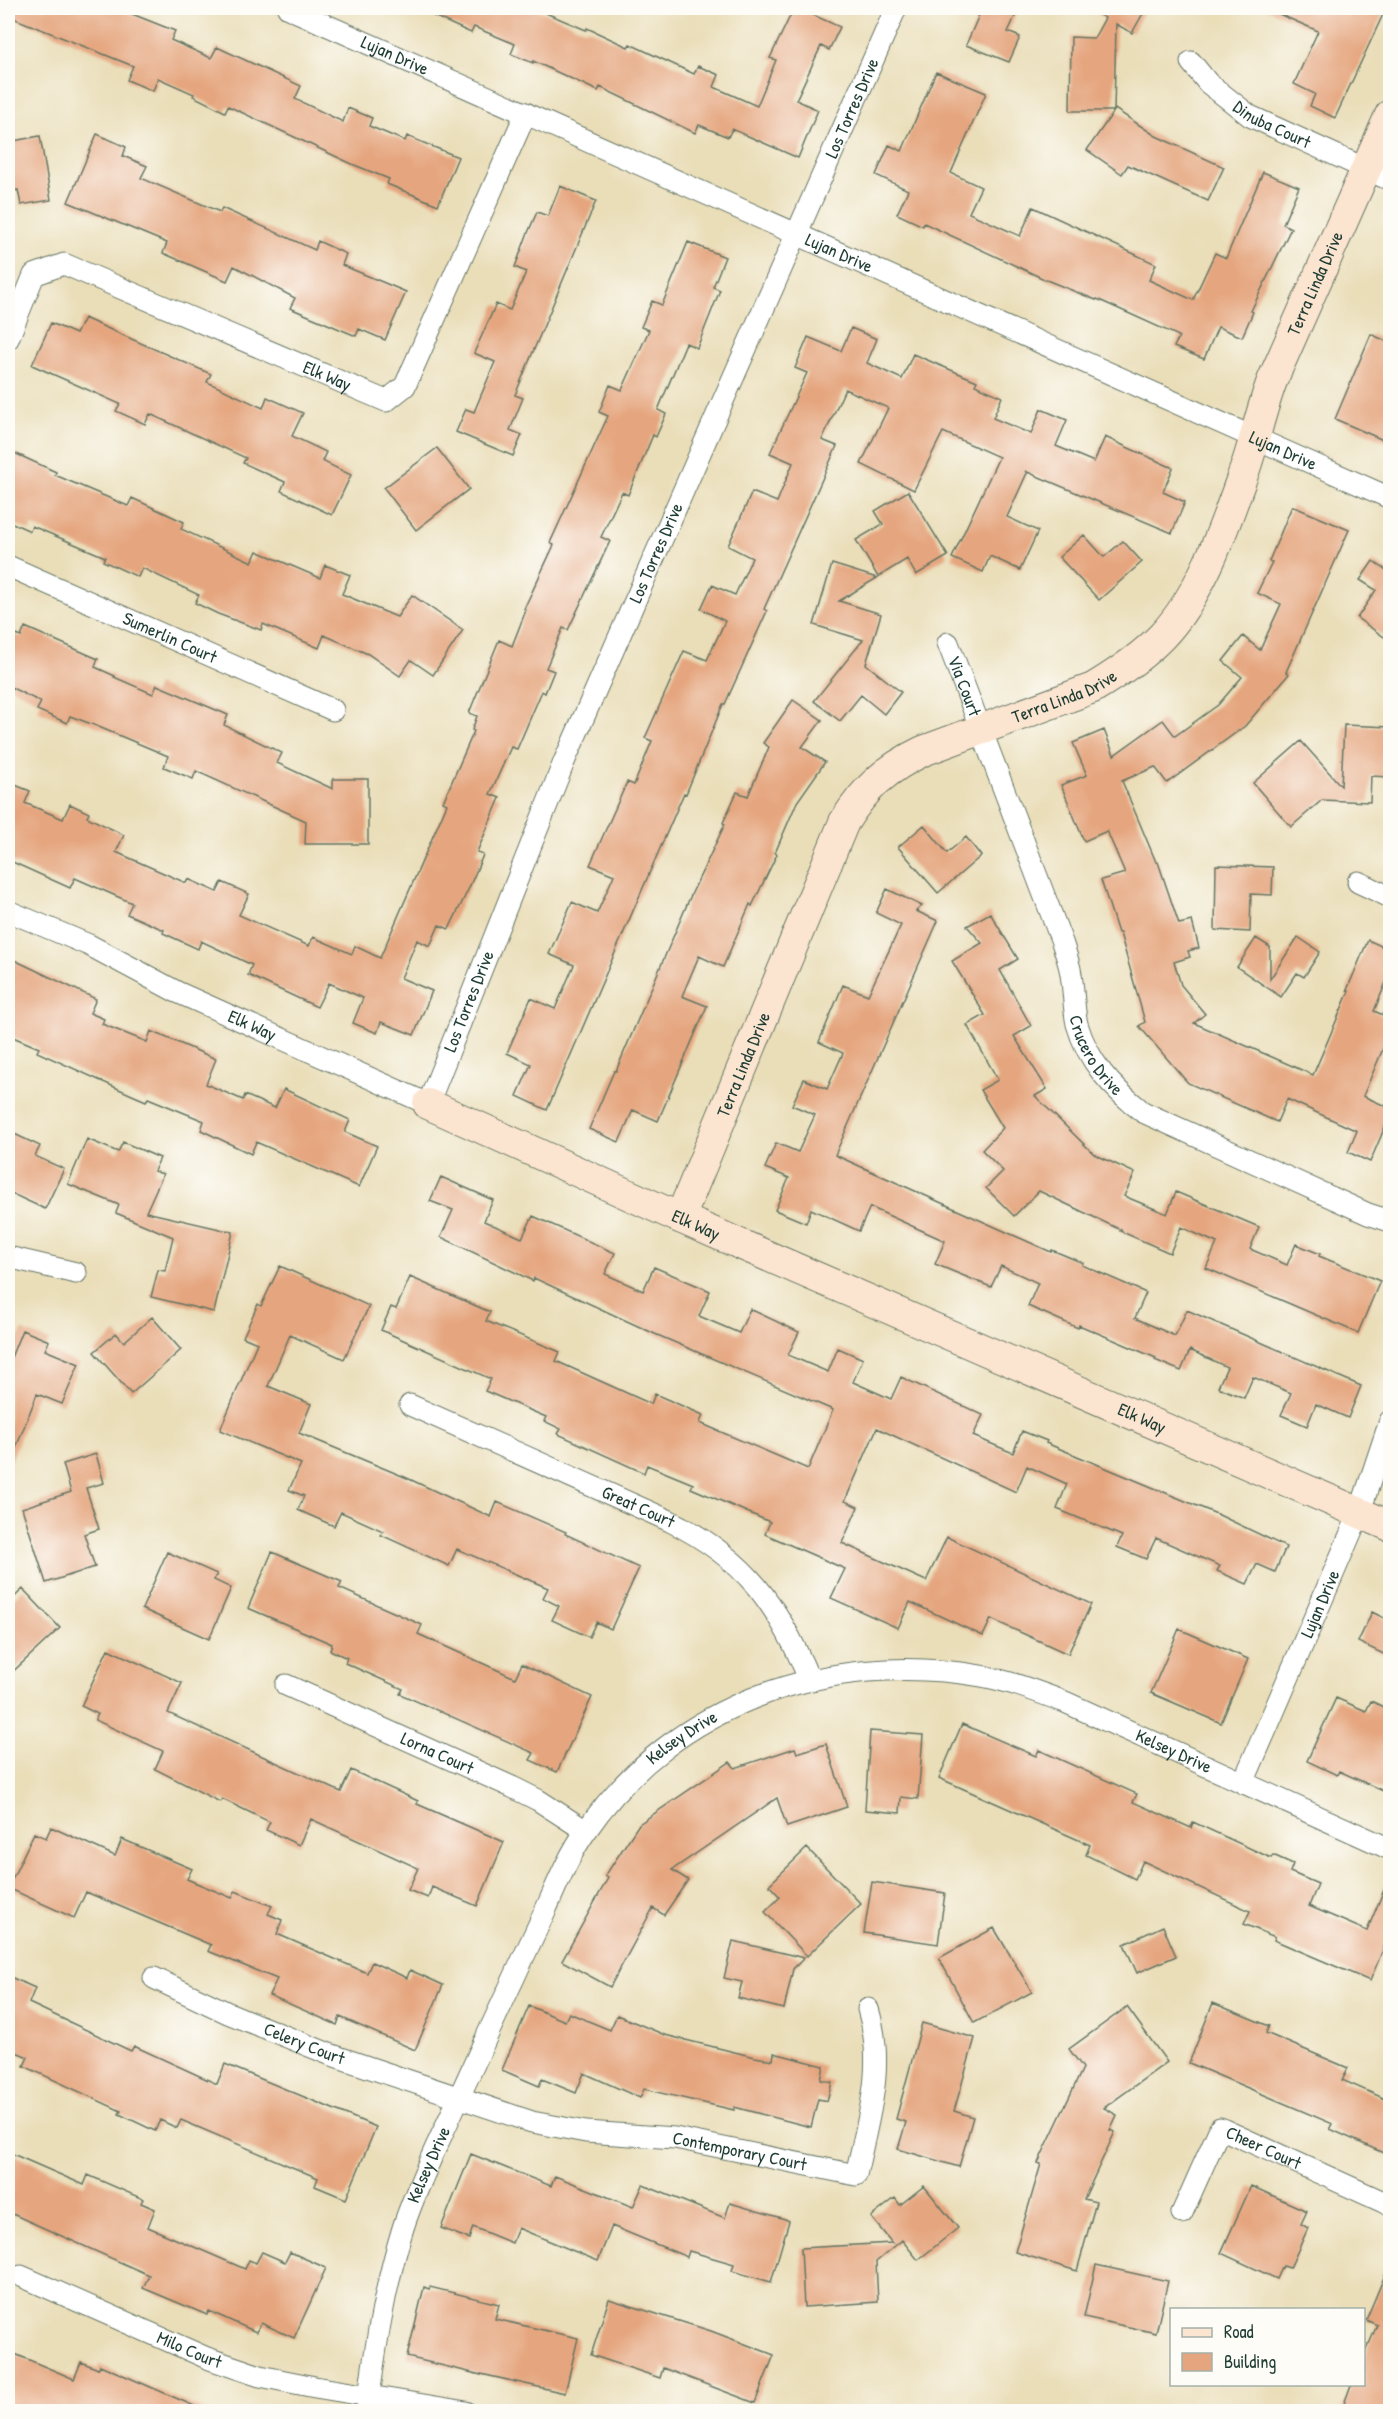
<svg xmlns="http://www.w3.org/2000/svg" width="1398" height="2419" viewBox="0 0 1398 2419" font-family="'Patrick Hand',sans-serif">
<style>
.building{fill:#e5a67f}
.lines{fill:none;stroke-linecap:round;stroke-linejoin:round}
.street-casing{stroke:#667563;stroke-width:23}
.secondary-casing{stroke:#667563;stroke-width:32}
.street{stroke:#fff;stroke-width:21}
.secondary{stroke:#fce5d0;stroke-width:30}
.labels{text-anchor:middle;stroke-width:4.5;stroke-linejoin:round;paint-order:stroke}
.street-label{font-size:18px;fill:#1f3d34;stroke:#fdfcf7}
</style>
<rect width="100%" height="100%" fill="#fdfcf7"/>
<filter id="ink" filterUnits="userSpaceOnUse"><feTurbulence type="fractalNoise" baseFrequency=".0167" numOctaves="2"/><feDisplacementMap in="SourceGraphic" scale="12" xChannelSelector="R" yChannelSelector="G"/><feConvolveMatrix kernelMatrix="1 2 1 2 8 2 1 2 1" color-interpolation-filters="sRGB"/></filter>
<filter id="wash" filterUnits="userSpaceOnUse"><feTurbulence type="fractalNoise" baseFrequency=".008" numOctaves="4" result="noise"/><feDisplacementMap in="SourceGraphic" scale="24" xChannelSelector="R" yChannelSelector="G"/><feGaussianBlur stdDeviation="1.35" result="paint"/><feColorMatrix in="noise" values="0 0 0 0 0 0 0 0 0 0 0 0 0 0 0 0 0 1.4 0 .05"/><feComposite in="paint" operator="in"/></filter>
<g filter="url(#wash)">
<rect width="100%" height="100%" fill="#eadeb9"/>
<g id="blocks">
<!-- building -->
<path class="building" d="M8 8H117L175 31 171 40 211 58 217 47 301 86 295 99 343 122 348 108 372 118 369 126 405 141 407 136 458 157 438 205 387 184 389 179 352 164 228 106 225 112 193 96 194 94 158 78 153 91 127 80 133 66 8 16Z
M416 8H534L586 30 587 28 628 47 630 44 694 74 698 66 719 75 714 87 757 106 776 60 770 58 794 8H798L840 27 829 50 821 46 796 100 818 110 798 158 732 129 728 137 699 125 695 133 600 87 598 91 533 61V63L511 54 515 44 474 27 471 33Z
M982 8H1019L1008 32 1020 37 1009 62 966 45Z
M1087 8H1146L1132 33 1116 24 1114 111 1115 109 1156 136 1224 167 1208 201 1128 165 1122 174 1087 150 1114 111H1070L1071 37 1094 38 1105 18Z
M1265 8H1386L1335 118 1310 106 1315 94 1294 84 1318 31Z
M936 72 986 93 951 173 981 187 969 213 1020 236 1033 207 1156 264 1149 280 1193 300 1215 253 1226 258 1263 172 1299 187 1283 224 1291 228 1251 311 1253 312 1242 337 1218 327 1204 359 1174 347 1179 336 1097 299 1096 300 1044 279 924 223 923 226 897 214 908 190 876 175 889 145 902 151Z
M97 134 126 147 123 156 147 166 141 178 220 212 222 208 315 250 318 241 346 254 342 265 406 292 385 340 359 329 356 336 290 308 295 298 234 266 227 281 163 253 167 243 68 202Z
M40 136 51 200 21 205 18 190 8 192V142Z
M560 186 596 201 515 395 523 398 510 430 522 435 513 456 456 432 466 409 474 412 495 362 474 353 496 304 510 310 526 272 515 267 527 235 537 212 548 216Z
M688 242 725 257 713 287 720 290 697 348 686 343 658 410 666 414 656 437 653 435 628 495 622 492 601 537 610 541 568 630 563 628 546 668 554 671 545 693 542 691 517 749 511 747 490 794 500 798 477 852 483 855 469 888 449 929 439 925 430 946 417 940 401 978 432 991 414 1035 381 1022 377 1033 353 1023 363 998 329 983 317 1007 248 975 252 965 201 941 198 949 163 933 164 930 127 914 132 903 75 878 70 888 8 860V782L30 791 25 803 63 819 70 804 89 813 87 817 124 835 116 852 186 883 188 879 217 892 222 882 249 894 239 915 309 946 313 937 352 954 355 946 380 958 447 804 443 802 474 731 472 730 477 716 469 713 499 640 512 646 526 610 524 609 554 545 550 543 608 416 599 412 610 385 622 390 649 330 641 327 652 301 662 305Z
M84 318 211 374 207 382 263 408 267 397 303 413 292 436 326 452 322 461 351 475 332 515 281 491 285 482 243 463 246 458 150 414 145 424 116 411 120 404 32 365 51 323 76 334Z
M851 328 877 339 867 363 902 379 913 354 977 381 975 385 1002 397 993 418 1031 434 1041 409 1067 420 1056 446 1094 462 1105 437 1131 449 1173 468 1163 492 1185 502 1172 533 1025 471 1027 473 1007 517 1038 531 1020 570 990 556 983 572 952 558 999 457 943 432 914 490 861 464 888 408 845 389 822 440 837 446 764 609 767 611 725 704H723L686 794 684 793 547 1110 517 1096 531 1064 507 1053 531 998 555 1009 574 965 549 954 572 902 597 913 614 875 590 865 627 782 634 785 652 741 645 738 684 651 707 660 725 621 701 609 712 585 735 595 752 558 728 546 752 492 777 502 793 463 770 453 807 373 795 368 808 337 841 351Z
M1371 334 1390 343V443L1335 419Z
M437 448 469 489 416 530 384 488Z
M8 450 56 472 55 475 128 506 132 498 184 522 181 529 252 562 257 551 320 578 325 565 350 575 342 594 397 617 412 595 463 630 433 675 411 660 400 676 368 654 324 635 319 648 263 624 261 630 218 614 195 603 199 595 142 568 138 577 103 561 105 557 32 526 30 531 8 521Z
M908 491 948 556 916 575 907 559 878 577 856 540 883 524 875 511Z
M1292 506 1349 530 1286 672 1289 674 1245 726 1167 783 1155 767 1122 781 1156 862H1158L1179 924 1192 921 1199 948 1188 951 1190 957 1174 962 1181 985 1205 1014 1194 1023 1313 1075 1349 991 1347 990 1368 940 1390 950V973L1374 1011 1390 1018V1032L1363 1096 1390 1108V1115L1370 1162 1348 1152 1357 1131 1287 1099 1277 1122 1188 1083 1139 1026 1145 1022 1120 933H1118L1101 880 1125 873 1107 831 1084 841 1061 785 1087 775 1073 743 1104 730 1114 755 1163 720 1175 736 1218 705 1242 677 1223 661 1243 636 1260 650 1281 604 1257 593 1272 562 1269 561Z
M1084 535 1104 557 1123 541 1142 562 1099 600 1059 557Z
M1373 561 1389 572 1390 569V641L1357 618 1376 590 1360 580Z
M832 564 877 578 839 601 881 614 866 664 901 692 884 714 861 695 840 721 814 701 863 640 814 625Z
M25 627 98 659 95 667 115 676 114 677 153 694 157 685 228 715 224 725 282 753 277 763 333 789V779H368V844H305L306 821 196 771 193 779 164 767 168 756 94 725 70 716 67 723 37 710 41 702 8 686V631L21 637Z
M793 700 822 720 802 747 825 762 797 802 775 853 777 854 752 906 750 904 723 967 699 956 682 996 707 1006 658 1121 633 1110 619 1142 589 1129 614 1071H616L691 895 725 824 723 823 737 792 748 796 769 747 763 743Z
M1344 725 1390 727V777L1371 776 1370 802 1322 800 1291 827 1253 783 1301 741 1341 786Z
M924 825 947 853 966 837 981 856 938 893 898 847Z
M1216 865 1273 867 1272 895 1251 894 1250 932 1215 930Z
M887 889 922 906 916 911 938 921 835 1155 1051 1252 1052 1250 1083 1263 1082 1265 1146 1293 1135 1318 1175 1336 1187 1310 1361 1386 1348 1418 1316 1404 1307 1426 1281 1415 1291 1393 1253 1377 1244 1398 1218 1387 1227 1367 1190 1350 1181 1371 1155 1360 1156 1358 1079 1325 1078 1328 1028 1306 1038 1283 1001 1266 991 1287 935 1264 945 1241 870 1207 859 1231 811 1209 806 1223 775 1210 789 1178 765 1168 776 1143 798 1152 815 1115 792 1105 804 1079 827 1089 843 1053 819 1042 843 985 868 995 901 925 876 913Z
M990 913 1018 959 1000 970 1031 1026 1014 1036 1047 1089 1035 1096 1094 1154 1135 1173 1124 1196 1167 1214 1176 1192 1259 1227 1250 1249 1287 1265 1296 1244 1320 1254 1319 1256 1380 1281 1358 1333 1206 1268 1217 1243 1181 1227 1170 1253 1120 1231 1121 1230 1039 1191 1014 1216 986 1188 1003 1171 982 1150 1003 1128 980 1090 998 1080 967 1025 985 1015 952 961 982 943 967 926Z
M1298 937 1320 952 1304 977 1297 973 1281 997 1237 967 1256 938 1270 947V979Z
M8 957 96 999 90 1013 104 1019 102 1024 147 1042 151 1031 216 1059 206 1084 243 1100 245 1095 275 1108 284 1089 350 1120 345 1132 377 1146 359 1187 256 1142 251 1154 201 1130 204 1121 148 1098 146 1101 132 1095 37 1052 39 1048 8 1035Z
M8 1131 40 1146 35 1156 64 1169 45 1209 8 1192Z
M87 1139 118 1152 123 1142 160 1158 154 1171 163 1174 146 1212 233 1232 214 1312 151 1297 158 1270 165 1271 173 1237 116 1213 119 1205 68 1184Z
M441 1177 493 1200 484 1221 522 1238 533 1216 615 1253 605 1274 643 1291 654 1267 710 1291 699 1316 739 1333 750 1309 799 1332 788 1355 828 1372 838 1348 863 1359 853 1382 891 1399 901 1377 983 1415 973 1436 1013 1453 1022 1431 1047 1441 1046 1443 1219 1515 1286 1547 1275 1572 1257 1564 1247 1584 1217 1571 1220 1566 1156 1538 1146 1559 1117 1547 1122 1536 1057 1509 1067 1484 1027 1466 1016 1492 877 1428 845 1501 858 1507 842 1543 926 1581 947 1537 1091 1604 1068 1654 991 1619 983 1636 910 1602 898 1628 831 1598 845 1569 765 1534 770 1522 691 1488 693 1484 647 1465 644 1473 558 1434 561 1429 544 1421 546 1417 485 1391 491 1379 381 1330 391 1307 396 1309 410 1277 490 1312 486 1321 560 1352 556 1361 651 1404 655 1394 703 1415 700 1423 808 1469 833 1410 655 1334 534 1278 533 1281 441 1237 453 1210 430 1201Z
M280 1266 369 1306 344 1359 290 1335 268 1386 311 1404 299 1433 407 1478 491 1517 497 1502 566 1532 565 1534 639 1568 611 1629 596 1622 589 1637 552 1620 559 1606 543 1598 548 1588 457 1549 449 1566 381 1535 383 1531 341 1512 334 1526 298 1510 304 1496 289 1490 301 1464 220 1430 257 1343 243 1337 258 1304 261 1306Z
M152 1317 181 1350 131 1394 94 1352 116 1333 124 1342Z
M22 1330 49 1341 45 1350 79 1364 62 1404 37 1394 9 1466 8 1365Z
M96 1454 104 1483 86 1488 99 1529 84 1534 95 1567 46 1583 22 1508 71 1492 63 1464Z
M167 1552 217 1574 214 1580 231 1588 209 1639 142 1609Z
M272 1552 342 1582 339 1588 422 1625 418 1634 515 1678 522 1664 592 1697 557 1772 530 1760 534 1753 400 1694 403 1689 345 1663 347 1658 330 1650 332 1644 248 1608Z
M23 1589 60 1628 8 1676V1603Z
M1372 1612 1390 1621V1657L1358 1642Z
M1179 1629 1248 1659 1221 1723 1151 1693Z
M108 1649 182 1683 168 1713 341 1792 351 1770 418 1801 417 1804 504 1842 477 1906 432 1887 428 1898 408 1890 418 1868 311 1819 299 1845 266 1830 270 1822 222 1799 220 1802 155 1769 163 1751 95 1720 98 1714 81 1706Z
M1336 1698 1366 1711 1371 1701 1390 1710V1794L1339 1771 1337 1775 1307 1761Z
M962 1724 1036 1756 1039 1750 1137 1794 1133 1802 1191 1828 1193 1822 1271 1858 1273 1855 1293 1864 1290 1872 1318 1884 1309 1906 1367 1931 1390 1875V1944L1386 1942 1370 1981 1274 1940 1275 1937 1244 1924 1250 1911 1143 1861 1135 1879 1086 1855 1090 1845 939 1778Z
M870 1731 923 1735 918 1799 901 1797 900 1813 865 1810Z
M826 1744 847 1807 787 1827 777 1798 672 1870 688 1880 664 1915 653 1908 610 1987 562 1961 608 1878 605 1876 639 1824 730 1762 735 1768 795 1748 797 1753Z
M51 1827 115 1856 122 1839 192 1869 187 1879 232 1898 235 1891 272 1906 268 1914 282 1920 277 1934 367 1973 372 1962 407 1978 410 1970 443 1985 415 2050 340 2017 337 2025 269 1995 277 1979 208 1951 211 1945 86 1892 74 1918 8 1888 34 1833 46 1838Z
M807 1848 861 1904 807 1956 765 1912 780 1897 769 1885Z
M872 1882 945 1893 938 1944 864 1933Z
M1163 1926 1176 1956 1137 1973 1124 1944Z
M994 1928 1032 1992 974 2023 939 1958Z
M733 1941 804 1958 793 1969 784 2009 738 1998 742 1982 724 1978Z
M8 1976 35 1988 29 2003 131 2051 134 2046 217 2084 225 2064 376 2127 346 2199 315 2186 318 2178 181 2120 177 2128 160 2120 155 2131 119 2114 121 2111 24 2066 28 2057 9 2049 8 2053Z
M1213 2003 1269 2026 1266 2033 1348 2068 1342 2080 1390 2101V2156L1330 2129 1333 2124 1189 2063Z
M529 2006 565 2021 569 2013 610 2030 617 2015 665 2035 755 2057 773 2060 774 2053 824 2066 821 2080 832 2082 827 2101 818 2099 811 2127 734 2107V2110L644 2089 640 2098 584 2073 576 2093 542 2079 539 2086 502 2070Z
M1127 2007 1167 2062 1104 2108 1117 2115 1110 2130 1115 2132 1084 2199 1096 2202 1077 2271 1015 2252 1041 2164 1038 2163 1083 2068 1069 2049Z
M922 2023 975 2038 954 2111 973 2117 959 2167 898 2149 906 2122 896 2119Z
M8 2152 84 2185 88 2175 143 2199 141 2203 155 2209 148 2227 245 2269 249 2260 256 2263 262 2252 285 2262 290 2252 326 2268 294 2338 261 2323 256 2332 209 2311 207 2315 143 2288 149 2275 8 2212Z
M471 2154 551 2186 555 2176 633 2207 643 2185 725 2218 730 2203 785 2219 789 2221 771 2282 732 2271 734 2264 689 2251 687 2257 612 2226 598 2261 518 2228 512 2243 473 2227 469 2239 441 2228Z
M924 2186 958 2228 918 2260 902 2240 876 2262 878 2302 804 2307 801 2248 892 2243 871 2217 895 2198 900 2205Z
M1251 2186 1307 2211 1301 2224 1308 2228 1290 2268 1283 2266 1277 2279 1221 2253Z
M1390 2263V2412H1341L1351 2385H1364V2356L1377 2325 1366 2320Z
M1096 2265 1168 2281 1156 2333 1084 2317Z
M424 2287 429 2289 430 2287 499 2304 495 2319 578 2338 565 2393 481 2374V2375L407 2357Z
M609 2299 711 2331 774 2355 755 2403 663 2368 660 2378 591 2355Z
M8 2351 74 2379 81 2362 98 2369 100 2365 208 2412H8Z"/>
</g>
</g>
<g filter="url(#ink)">
<use href="#blocks" fill-opacity="0" stroke="#667563" stroke-width="1.5"/>
<g class="lines">
<!-- street casing -->
<g class="street-casing">
<g id="street">
<path id="s1" d="M288 8 1390 498"/>
<path id="s2" d="M1191 62 1208 83 1250 116 1390 180"/>
<path id="s3" d="M8 339 34 275 64 264 386 401 405 386 526 113"/>
<path id="s4" d="M8 566 333 710"/>
<path id="s5" d="M948 643 1062 942C1065 951 1068 960 1070 969 1074 987 1073 1006 1077 1024 1088 1062 1112 1088 1143 1112L1368 1214 1390 1221"/>
<path d="M1358 882 1390 897"/>
<path id="s6" d="M8 911 89 945 177 992 428 1104 564 762 896 8"/>
<path d="M8 1257 76 1273"/>
<path id="s7" d="M410 1405 670 1521C745 1558 778 1604 809 1679"/>
<path id="s8" d="M286 1685 512 1787 538 1800 586 1831"/>
<path id="s9" d="M1243 1783 1359 1514 1390 1421"/>
<path id="s10" d="M154 1978 228 2013 329 2054 532 2122 586 2132 675 2138 856 2175C868 2118 886 2067 868 2009"/>
<path id="s11" d="M1182 2213 1220 2128 1390 2205"/>
<path id="s12" d="M21 2276 207 2358 260 2376 315 2387 466 2412"/>
<path id="s13" d="M367 2412C375 2349 384 2289 403 2228 412 2200 424 2174 436 2147 455 2107 473 2066 492 2025 510 1986 528 1948 546 1909 558 1882 569 1855 586 1831 674 1702 831 1650 981 1676 1010 1681 1038 1692 1065 1702L1390 1849"/>
</g>
</g>
<!-- secondary casing -->
<g class="secondary-casing">
<g id="secondary">
<path id="s14" d="M428 1104 680 1218 1390 1526"/>
<path id="s15" d="M680 1218 844 822C866 787 886 769 923 751L1093 688C1118 673 1142 657 1162 636 1203 593 1225 524 1245 469 1255 440 1261 410 1272 381L1390 115"/>
</g>
</g>
<!-- street -->
<use href="#street" class="street"/>
<!-- secondary -->
<use href="#secondary" class="secondary"/>
</g>
</g>
<g class="labels">
<!-- street labels -->
<g class="street-label">
<text dy="6" stroke="none"><textPath href="#s1" startOffset="117">Lujan Drive</textPath></text>
<text dy="6" stroke="none"><textPath href="#s6" startOffset="1545">Los Torres Drive</textPath></text>
<text dy="6" stroke="none"><textPath href="#s2" startOffset="104">Dinuba Court</textPath></text>
<text dy="6" stroke="none"><textPath href="#s1" startOffset="603">Lujan Drive</textPath></text>
<text dy="6" stroke="none"><textPath href="#s15" startOffset="1191">Terra Linda Drive</textPath></text>
<text dy="6" stroke="none"><textPath href="#s3" startOffset="387">Elk Way</textPath></text>
<text dy="6" stroke="none"><textPath href="#s1" startOffset="1089">Lujan Drive</textPath></text>
<text dy="6" stroke="none"><textPath href="#s6" startOffset="1059">Los Torres Drive</textPath></text>
<text dy="6" stroke="none"><textPath href="#s4" startOffset="177">Sumerlin Court</textPath></text>
<text dy="6" stroke="none"><textPath href="#s5" startOffset="46">Via Court</textPath></text>
<text dy="6" stroke="none"><textPath href="#s15" startOffset="688">Terra Linda Drive</textPath></text>
<text dy="6" stroke="none"><textPath href="#s6" startOffset="573">Los Torres Drive</textPath></text>
<text dy="6" stroke="none"><textPath href="#s6" startOffset="270">Elk Way</textPath></text>
<text dy="6" stroke="none"><textPath href="#s5" startOffset="440">Crucero Drive</textPath></text>
<text dy="6" stroke="none"><textPath href="#s15" startOffset="166">Terra Linda Drive</textPath></text>
<text dy="6" stroke="none"><textPath href="#s14" startOffset="294">Elk Way</textPath></text>
<text dy="6" stroke="none"><textPath href="#s14" startOffset="780">Elk Way</textPath></text>
<text dy="6" stroke="none"><textPath href="#s7" startOffset="250">Great Court</textPath></text>
<text dy="6" stroke="none"><textPath href="#s9" startOffset="195">Lujan Drive</textPath></text>
<text dy="6" stroke="none"><textPath href="#s13" startOffset="760">Kelsey Drive</textPath></text>
<text dy="6" stroke="none"><textPath href="#s13" startOffset="1281">Kelsey Drive</textPath></text>
<text dy="6" stroke="none"><textPath href="#s8" startOffset="166">Lorna Court</textPath></text>
<text dy="6" stroke="none"><textPath href="#s10" startOffset="164">Celery Court</textPath></text>
<text dy="6" stroke="none"><textPath href="#s11" startOffset="141">Cheer Court</textPath></text>
<text dy="6" stroke="none"><textPath href="#s10" startOffset="615">Contemporary Court</textPath></text>
<text dy="6" stroke="none"><textPath href="#s13" startOffset="256">Kelsey Drive</textPath></text>
<text dy="6" stroke="none"><textPath href="#s12" startOffset="184">Milo Court</textPath></text>
</g>
</g>
<!-- margin -->
<rect width="1398" height="2419" fill="none" stroke="#fdfcf7" stroke-width="30"/>
<!-- legend -->
<rect x="1170" y="2308" width="195" height="78" fill="#fdfcf7" stroke="#a4b0a9" stroke-width="1.5"/>
<rect x="1182" y="2328" width="30" height="9" fill="#fce5d0" stroke="#a4b0a9" stroke-width="1.5"/>
<text x="1224" y="2338" font-size="18" fill="#1f3d34">Road</text>
<rect x="1182" y="2353" width="30" height="18" fill="#e5a67f" stroke="#a4b0a9" stroke-width="1.5"/>
<text x="1224" y="2368" font-size="18" fill="#1f3d34">Building</text>
</svg>
